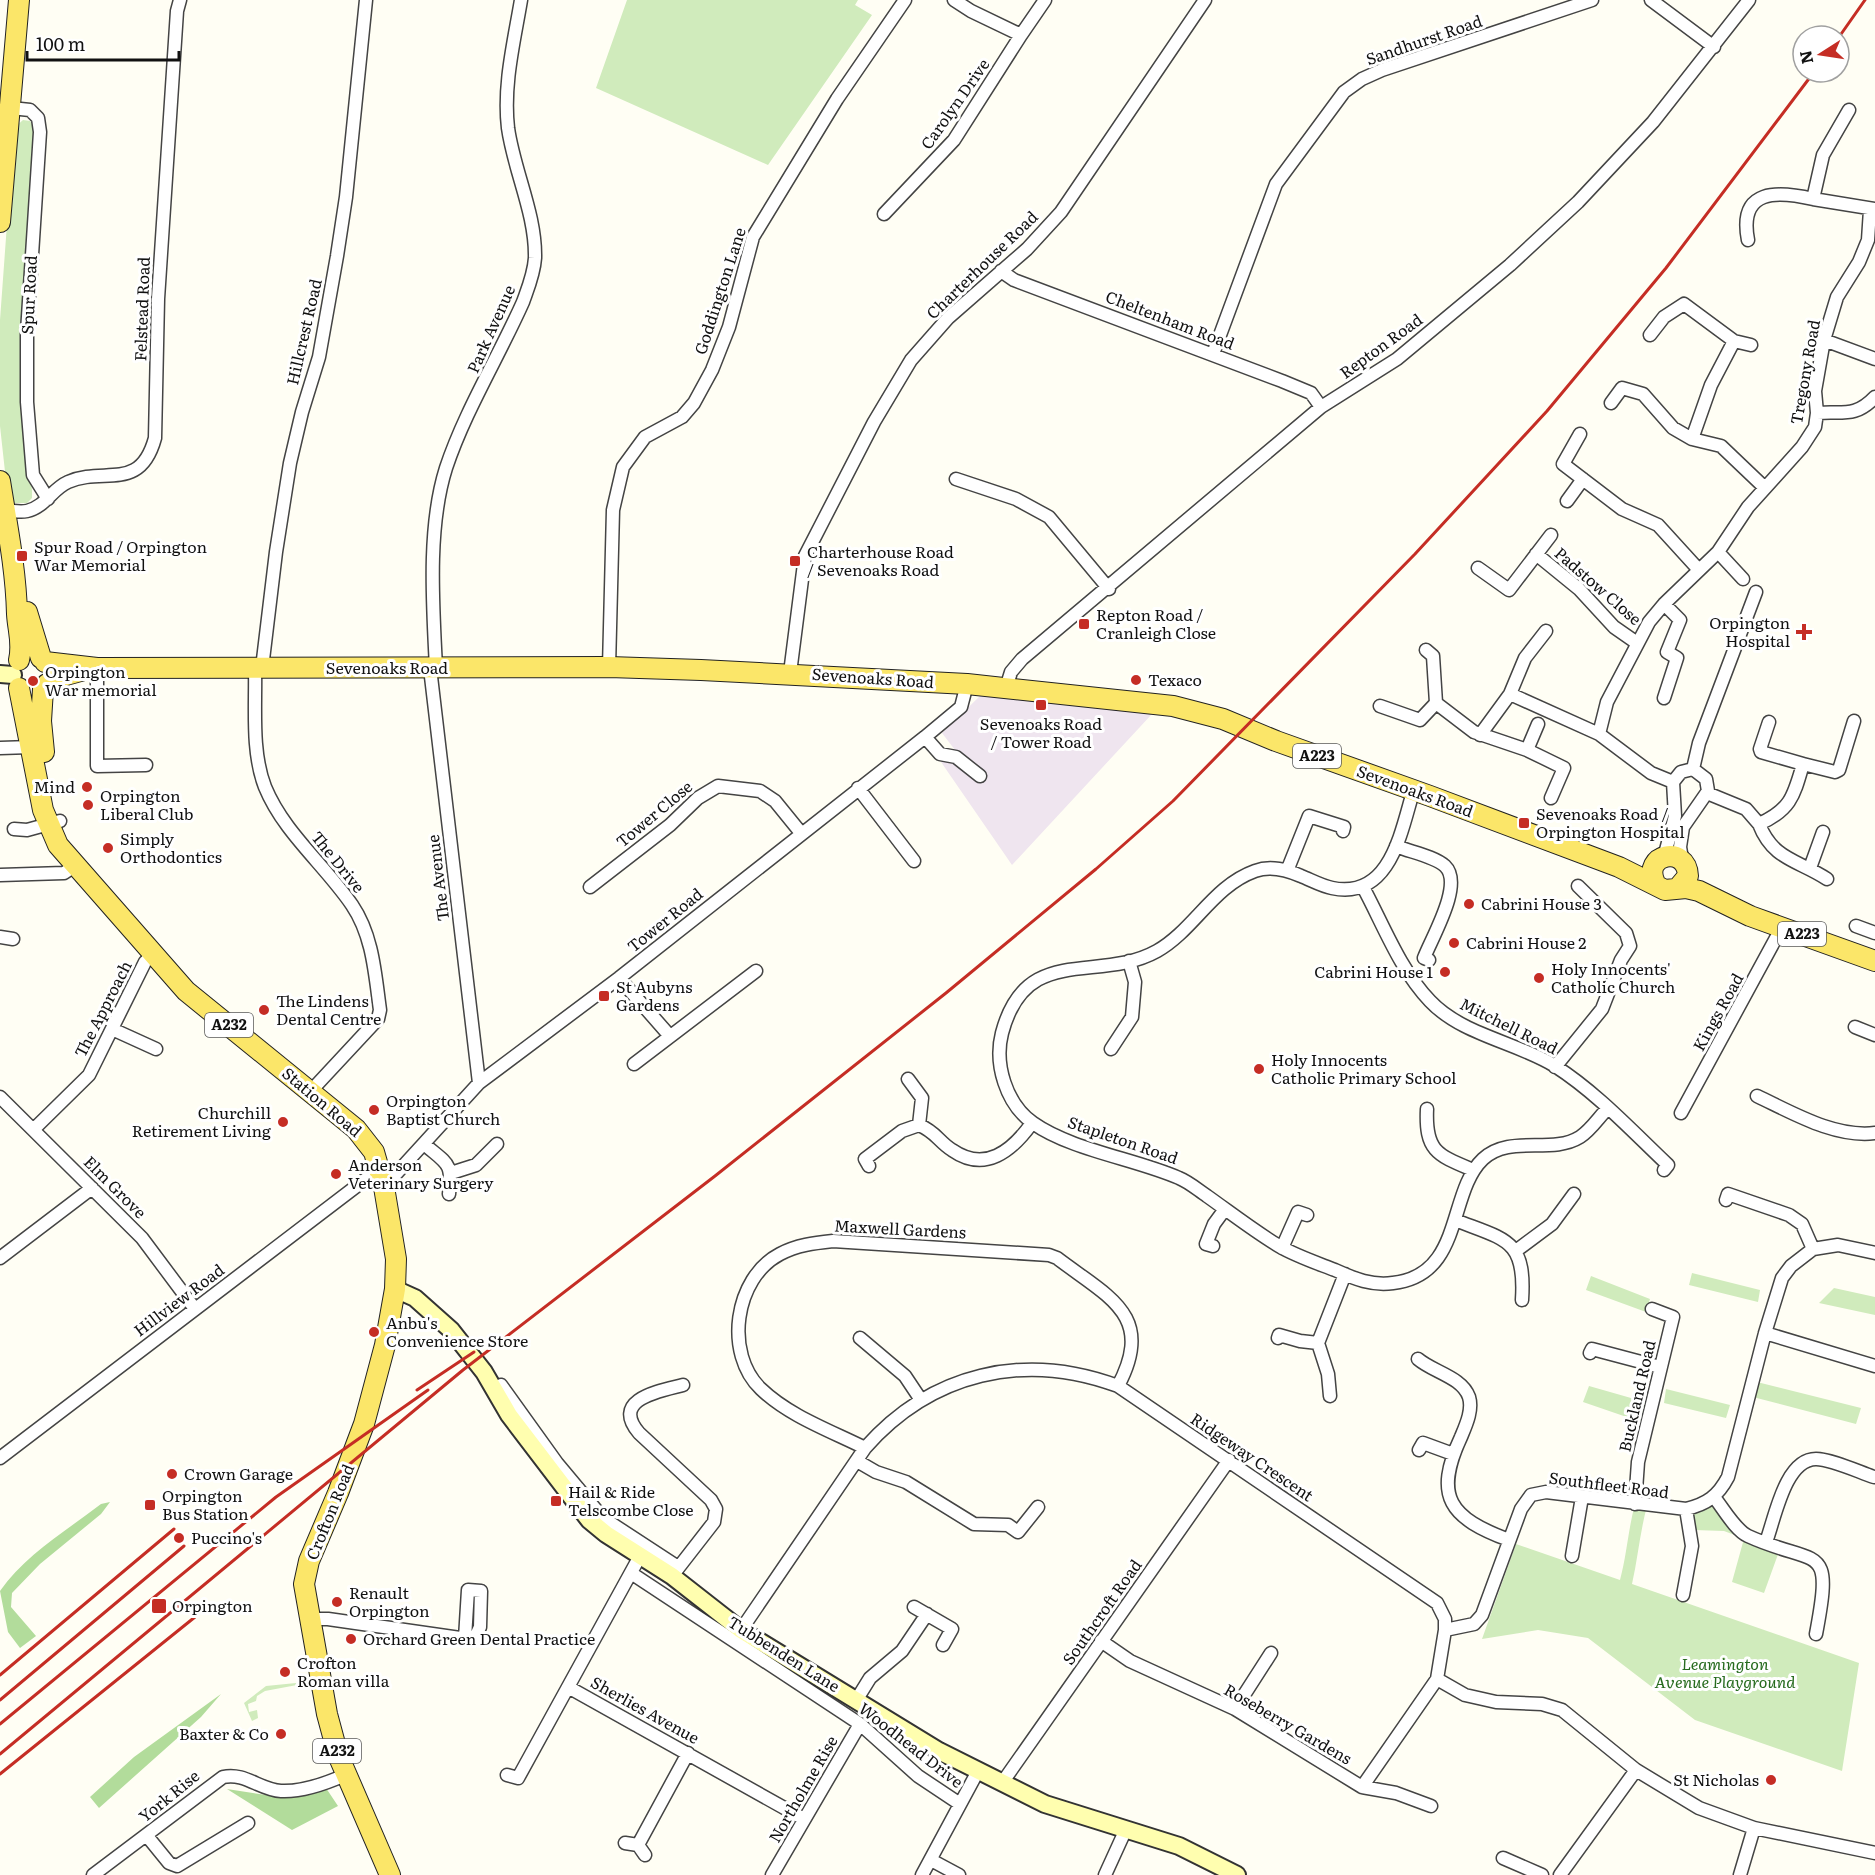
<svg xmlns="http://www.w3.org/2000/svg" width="1875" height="1875" viewBox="0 0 1875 1875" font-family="Literata,serif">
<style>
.industrial{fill:#efe5ef}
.green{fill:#d0ebbc}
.forest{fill:#b2dc9b}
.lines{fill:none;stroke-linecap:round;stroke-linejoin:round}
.street-casing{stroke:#444;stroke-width:15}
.secondary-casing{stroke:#333;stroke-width:20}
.primary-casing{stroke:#222;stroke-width:22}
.street{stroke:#fff;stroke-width:12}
.secondary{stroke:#fffeaf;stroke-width:16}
.primary{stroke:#fbe669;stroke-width:20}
.rail{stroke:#c52d24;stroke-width:3}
.poi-dot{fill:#c52d24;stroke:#fff;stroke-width:2}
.labels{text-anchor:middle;stroke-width:6;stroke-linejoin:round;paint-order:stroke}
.shield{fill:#fff;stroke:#585858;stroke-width:1.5}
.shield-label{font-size:15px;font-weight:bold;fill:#111}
.street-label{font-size:16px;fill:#111;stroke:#fff}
.poi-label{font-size:16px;fill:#111;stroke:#fff;text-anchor:start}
.park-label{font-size:16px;font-style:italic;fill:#266b1e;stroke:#fff}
</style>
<rect width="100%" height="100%" fill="#fffef4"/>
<!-- industrial -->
<path class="industrial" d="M981 695 1152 714 1012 865 941 762 955 750 942 733Z"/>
<!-- green -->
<path class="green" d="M627 0H858L855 5 872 15 768 165 596 88Z
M23 120 30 121 34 128 23 406 32 491V498L27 503H13L8 499 0 426V320L14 128Z
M1692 1273 1760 1290 1758 1302 1689 1285Z
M1591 1276 1650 1299 1646 1312 1586 1290Z
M1834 1288 1875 1297V1315L1819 1303Z
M1753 1381 1861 1408 1856 1424 1749 1396Z
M1589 1386 1652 1404 1647 1424 1583 1402Z
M1666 1389 1730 1405 1726 1418 1664 1403Z
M1635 1504 1647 1506C1640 1532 1638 1557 1632 1584L1859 1663 1842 1771 1695 1720 1588 1638 1538 1630 1482 1639 1516 1544 1620 1580C1627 1554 1628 1530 1635 1504Z
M1714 1505 1740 1537 1724 1531 1694 1530V1512Z
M1745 1535 1781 1546 1764 1593 1732 1582Z
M296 1683 297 1685 265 1691 257 1696 256 1701 248 1704 249 1712 257 1710 258 1718 252 1721 244 1703 266 1686Z"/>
<!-- forest -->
<path class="forest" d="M110 1502 101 1514 40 1564 12 1593 11 1607 36 1636 20 1648 8 1632 0 1591C25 1555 66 1531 101 1504Z
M221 1694 201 1717 99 1808 90 1797 134 1757Z
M326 1788 338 1806 292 1830 227 1789 279 1797Z"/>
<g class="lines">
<!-- street casing -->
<g class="street-casing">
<path id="street" d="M954 0 971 11 1021 35 1045 0
M1651 0 1714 47
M11 108 30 110 38 118 40 132 27 332V402L33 475 48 499
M1849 110 1823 155 1813 199 1875 209
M884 214 954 140 1021 35
M1748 240C1738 188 1778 191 1813 199
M1001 271 1014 280 1282 381 1311 393 1321 407
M1650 335 1664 317 1684 304 1734 341 1711 385 1692 439 1721 446 1764 487
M1824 340 1875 359
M1734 341 1751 345
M1213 354 1276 184 1344 92 1362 79 1382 70 1592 0
M1611 403 1622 388 1643 394 1673 428 1692 439
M1817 413C1843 411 1855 418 1875 397
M1580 434 1563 464 1622 509 1658 525 1699 570
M956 479 1016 499 1049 517 1109 589
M1567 501 1583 479
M0 511C9 509 17 513 27 511 45 507 52 489 68 482 104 466 140 493 155 438L158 299 177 11 180 0
M1718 552 1743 579
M1536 554 1579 589 1614 627 1637 643
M1478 568 1509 590 1551 535
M1546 631 1525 658 1510 694 1599 734
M1426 650 1433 656 1436 703 1474 732 1527 750
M609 667 613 510 623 467 645 437 682 417 694 403 712 370 729 327 753 237 837 99 905 0
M97 668V766L146 765
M255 668C256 706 251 751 265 787 284 833 324 864 352 905 373 936 375 974 380 1010L378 1019 310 1092
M262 668 276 552 290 463 302 412 319 357 337 256 346 197 366 0
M430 668 479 1083
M436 668C433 606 427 528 446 468 465 411 498 358 523 302 528 288 534 274 535 258 536 214 514 171 508 128 503 85 514 42 521 0
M790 673 805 556 874 422 911 360 948 318 1027 249 1061 212 1205 0
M1006 688 1011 672 1022 659 1321 407 1397 359 1510 265 1578 202 1653 122 1749 0
M1664 698 1677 658 1667 652 1680 620 1664 604
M1380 706 1420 720 1436 703
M1769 722 1760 749 1761 752 1803 764
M1538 724 1527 750 1564 768 1551 798
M1480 735 1510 694
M925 737 940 754 956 757 980 776
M0 748 31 747
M1693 769 1699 743 1756 592
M1673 782 1651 773 1599 734 1607 702 1649 622 1664 604 1718 552 1748 507 1802 447 1815 427 1817 413 1815 391 1824 340 1837 297 1859 262 1868 240 1870 210
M858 788 914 861
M1413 792C1401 832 1390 900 1332 888 1322 886 1311 880 1301 876 1287 870 1271 865 1255 871 1213 886 1194 930 1157 951 1098 984 1026 942 1002 1033 994 1064 1006 1104 1033 1123 1071 1150 1136 1159 1179 1178 1189 1182 1198 1190 1207 1196 1231 1213 1254 1231 1279 1246 1296 1256 1317 1263 1335 1270 1355 1279 1372 1286 1393 1283 1464 1275 1447 1193 1483 1159 1510 1134 1551 1155 1580 1137 1591 1130 1599 1117 1608 1108
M1707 793 1746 809 1759 824C1791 810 1794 795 1803 764L1835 772 1839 770 1854 721
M1759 824C1773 860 1798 860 1827 879
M14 829 27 830 60 821
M1396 846C1410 852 1434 856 1445 866 1464 884 1432 937 1424 958L1429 960
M1660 858 1666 850 1675 816 1673 782 1681 772 1693 769 1706 779 1708 791 1683 827 1680 847 1682 859
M1810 868 1823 832
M1287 871 1309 816 1344 827 1343 831
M0 875 64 873 76 865
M590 887 670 825 698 798 718 786 760 791 775 801 801 833
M1363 887C1383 924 1400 970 1430 1001 1462 1035 1516 1042 1555 1066 1597 1093 1632 1131 1668 1165L1664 1170
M1856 926 1875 933
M0 937 13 939
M619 978 669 1035
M1855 1027 1875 1035
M112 1029 156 1049
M1111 1049 1132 1017 1135 982 1129 961
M634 1064 756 971
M1555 1067 1602 1009 1621 960 1630 946 1626 933 1578 886
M908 1079 922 1098 919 1125
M1757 1096C1793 1113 1835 1138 1875 1133
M0 1097 142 1238 195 1309
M1427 1109C1425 1151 1437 1155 1473 1170
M1681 1113 1782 927
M34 1129 89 1075 145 962 152 955
M424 1144C447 1164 453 1162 449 1194
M869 1166 865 1159 902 1131 919 1125C936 1132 938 1141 952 1150 985 1173 1012 1151 1032 1123
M451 1173 476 1165 497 1144
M384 1187 479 1083 619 978 925 737 961 707 967 684
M1726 1200 1728 1194 1789 1215 1802 1224 1813 1249
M1455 1220C1506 1240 1526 1239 1522 1300
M1213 1246 1206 1244 1214 1224 1225 1209
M1282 1248 1298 1212 1307 1215
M1517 1250 1552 1224 1574 1194
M0 1258 92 1188
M1765 1333 1875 1366
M860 1338 905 1376 921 1400
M1278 1338 1279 1335 1300 1341 1318 1343
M1590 1353 1592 1349 1660 1367
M1418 1359C1433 1372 1462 1377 1469 1397 1473 1410 1466 1425 1461 1437 1433 1497 1450 1518 1509 1540
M501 1385 557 1463
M1330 1396 1328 1374 1318 1343 1345 1274
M865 1448C831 1431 789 1416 761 1389 724 1354 734 1278 780 1254 797 1245 814 1243 833 1241L1049 1255 1057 1258C1108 1297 1156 1315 1118 1386
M1419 1450 1423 1443 1453 1454
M0 1458 379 1169
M857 1461 876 1472 906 1482 974 1524 1008 1525 1018 1532 1038 1507
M548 1468 557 1463 603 1518 678 1567
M1714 1497C1723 1508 1735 1530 1748 1536 1818 1568 1834 1539 1816 1634
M1635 1504 1638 1462 1673 1317 1652 1309
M1766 1542C1775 1518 1785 1459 1816 1459 1831 1459 1859 1472 1874 1477
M640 1556 568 1687 804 1819
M1572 1556 1582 1497
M631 1573 860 1724 918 1776 960 1804
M672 1576 714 1522 716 1509 711 1500 639 1433C610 1399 660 1391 683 1385
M1683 1595 1692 1546 1686 1509
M914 1607 952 1629 943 1645
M309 1619H328L474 1640 480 1627 481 1591 468 1590 465 1638
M741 1630 865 1448C931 1373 1024 1351 1118 1386L1437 1603 1445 1619V1630L1437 1679 1362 1787
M1445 1630 1474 1624 1482 1615 1521 1509 1531 1495 1546 1492 1686 1509C1707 1504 1718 1496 1728 1477L1765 1333 1782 1278 1791 1266 1813 1249 1838 1245 1875 1253
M1101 1641 1130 1661 1235 1709 1362 1787 1396 1793 1431 1806
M1437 1679 1465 1695 1496 1702 1542 1704 1562 1710 1636 1770 1699 1808 1754 1828 1875 1853
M857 1699 870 1678 902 1651 927 1614
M1235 1709 1271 1653
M507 1775 518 1778 568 1687
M1002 1783 1229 1460
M147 1836 169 1863 177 1866 248 1823
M625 1843 638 1845 645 1855
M638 1845 688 1753
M1503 1858 1542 1875
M931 1860 959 1875
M93 1875 223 1777C245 1772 260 1790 281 1791 301 1792 327 1783 345 1775
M772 1875 860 1724
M922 1875 978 1771
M1105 1875 1126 1829
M1560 1875 1636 1770
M1740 1875 1754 1828"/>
</g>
<!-- secondary casing -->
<g class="secondary-casing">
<path id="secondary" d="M0 674 13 675
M395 1289 415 1298 451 1330 484 1372 509 1415 589 1520 606 1534 672 1576 741 1630 939 1751 1045 1804 1179 1846 1237 1875"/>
</g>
<!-- primary casing -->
<g class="primary-casing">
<path id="primary" d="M0 222 19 0
M0 481C7 525 16 570 17 614 18 631 23 643 19 660
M27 612 41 658
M45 662 97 668 609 667 701 670 967 684 1173 706 1223 719 1276 741 1430 796 1619 867 1665 890 1686 888 1699 891 1750 916 1875 961
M47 684 66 675 88 669
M19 688 43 810 58 845 186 991 356 1129 374 1152 384 1187 396 1259 395 1289 385 1345 364 1424 338 1493 309 1561 304 1584 327 1714 338 1755 390 1875
M43 689 41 721 44 752
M1655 883C1641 854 1687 844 1688 876L1677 889"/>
</g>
<!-- street -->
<use href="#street" class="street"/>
<!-- secondary -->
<use href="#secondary" class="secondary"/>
<!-- primary -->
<use href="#primary" class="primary"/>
<!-- rail -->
<path class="rail" d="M1839 37 1865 0
M417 1390 474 1352
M0 1675 174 1529
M0 1700 184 1546
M0 1724 276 1497 428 1390
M0 1754 463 1370 715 1176 946 993 1096 869 1173 801 1415 554 1547 411 1666 268 1814 72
M0 1774 195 1617"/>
</g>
<!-- markers -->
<g class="poi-dot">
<rect x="16" y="550" width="12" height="12" rx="3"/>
<rect x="789" y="555" width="12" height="12" rx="3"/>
<rect x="1078" y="618" width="12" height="12" rx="3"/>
<path d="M1801 623h6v6h6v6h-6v6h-6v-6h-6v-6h6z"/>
<circle cx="1136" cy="680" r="6"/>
<circle cx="33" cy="681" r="6"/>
<rect x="1035" y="699" width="12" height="12" rx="3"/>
<circle cx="87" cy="787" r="6"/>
<circle cx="88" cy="805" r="6"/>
<rect x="1518" y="817" width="12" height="12" rx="3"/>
<circle cx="108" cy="848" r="6"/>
<circle cx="1469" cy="904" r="6"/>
<circle cx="1454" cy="943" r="6"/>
<circle cx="1445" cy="972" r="6"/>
<circle cx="1539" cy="978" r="6"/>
<rect x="598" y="990" width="12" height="12" rx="3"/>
<circle cx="264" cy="1010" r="6"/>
<circle cx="1259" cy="1069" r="6"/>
<circle cx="374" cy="1110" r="6"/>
<circle cx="283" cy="1122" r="6"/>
<circle cx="336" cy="1174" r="6"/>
<circle cx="374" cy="1332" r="6"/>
<circle cx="172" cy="1474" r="6"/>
<rect x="550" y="1495" width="12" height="12" rx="3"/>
<rect x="144" y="1499" width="12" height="12" rx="3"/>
<circle cx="179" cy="1538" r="6"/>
<circle cx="337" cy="1602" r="6"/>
<rect x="151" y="1598" width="16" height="16" rx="3"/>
<circle cx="351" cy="1639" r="6"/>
<circle cx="285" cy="1672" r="6"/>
<circle cx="281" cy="1734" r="6"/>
<circle cx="1771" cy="1780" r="6"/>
</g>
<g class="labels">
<!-- shield labels -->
<g class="shield">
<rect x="1293" y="744" width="48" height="24" rx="4.5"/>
<rect x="1778" y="922" width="48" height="24" rx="4.5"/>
<rect x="205" y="1013" width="48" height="24" rx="4.5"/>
<rect x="313" y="1739" width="48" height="24" rx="4.5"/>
</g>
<g class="shield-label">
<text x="1317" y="761">A223</text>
<text x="1802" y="939">A223</text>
<text x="229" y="1030">A232</text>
<text x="337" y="1756">A232</text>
</g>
<!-- street labels -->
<g class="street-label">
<text transform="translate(1424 40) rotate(-19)" y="6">Sandhurst Road</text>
<text transform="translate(955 104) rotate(-55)" y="6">Carolyn Drive</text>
<text transform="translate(982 265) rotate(-44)" y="6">Charterhouse Road</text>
<text transform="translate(720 291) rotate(-72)" y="6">Goddington Lane</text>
<text transform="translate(29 295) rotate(-87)" y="6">Spur Road</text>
<text transform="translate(142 309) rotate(-88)" y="6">Felstead Road</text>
<text transform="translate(1170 320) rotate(21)" y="6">Cheltenham Road</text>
<text transform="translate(491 329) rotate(-66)" y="6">Park Avenue</text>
<text transform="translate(304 332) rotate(-77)" y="6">Hillcrest Road</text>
<text transform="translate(1381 346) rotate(-36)" y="6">Repton Road</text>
<text transform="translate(1805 372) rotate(-80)" y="6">Tregony Road</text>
<text transform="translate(1598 586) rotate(41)" y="6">Padstow Close</text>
<text x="387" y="674">Sevenoaks Road</text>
<text transform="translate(873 678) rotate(4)" y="6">Sevenoaks Road</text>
<text transform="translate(1415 791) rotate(20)" y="6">Sevenoaks Road</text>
<text transform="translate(654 814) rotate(-40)" y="6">Tower Close</text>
<text transform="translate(338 862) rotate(51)" y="6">The Drive</text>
<text transform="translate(438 878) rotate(-97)" y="6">The Avenue</text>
<text transform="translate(665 920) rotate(-39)" y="6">Tower Road</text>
<text transform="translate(103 1009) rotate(-63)" y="6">The Approach</text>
<text transform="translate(1718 1012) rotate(-61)" y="6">Kings Road</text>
<text transform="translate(1509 1026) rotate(26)" y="6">Mitchell Road</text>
<text transform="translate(322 1102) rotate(40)" y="6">Station Road</text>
<text transform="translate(1123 1140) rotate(19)" y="6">Stapleton Road</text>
<text transform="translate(115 1187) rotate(45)" y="6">Elm Grove</text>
<text transform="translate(900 1229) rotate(3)" y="6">Maxwell Gardens</text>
<text transform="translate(179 1300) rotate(-37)" y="6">Hillview Road</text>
<text transform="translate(1637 1396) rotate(-77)" y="6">Buckland Road</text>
<text transform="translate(1252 1457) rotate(34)" y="6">Ridgeway Crescent</text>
<text transform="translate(1609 1485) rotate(7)" y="6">Southfleet Road</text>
<text transform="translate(330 1512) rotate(-68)" y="6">Crofton Road</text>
<text transform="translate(1102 1612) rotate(-55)" y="6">Southcroft Road</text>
<text transform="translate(784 1654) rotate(32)" y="6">Tubbenden Lane</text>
<text transform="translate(645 1710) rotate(29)" y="6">Sherlies Avenue</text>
<text transform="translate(1288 1724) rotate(30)" y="6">Roseberry Gardens</text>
<text transform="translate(911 1745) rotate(38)" y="6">Woodhead Drive</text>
<text transform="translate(803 1789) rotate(-60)" y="6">Northolme Rise</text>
<text transform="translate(169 1796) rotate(-39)" y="6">York Rise</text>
</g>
<!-- poi labels -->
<g class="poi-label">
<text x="34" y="553">Spur Road / Orpington<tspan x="34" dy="18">War Memorial</tspan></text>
<text x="807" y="558">Charterhouse Road<tspan x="807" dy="18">/ Sevenoaks Road</tspan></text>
<text x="1096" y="621">Repton Road /<tspan x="1096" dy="18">Cranleigh Close</tspan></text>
<text x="1790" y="629" text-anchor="end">Orpington<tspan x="1790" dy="18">Hospital</tspan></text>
<text x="45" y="678">Orpington<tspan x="45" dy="18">War memorial</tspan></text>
<text x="1148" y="686">Texaco</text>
<text x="1041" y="730" text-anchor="middle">Sevenoaks Road<tspan x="1041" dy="18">/ Tower Road</tspan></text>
<text x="75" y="793" text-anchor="end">Mind</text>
<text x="100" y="802">Orpington<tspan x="100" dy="18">Liberal Club</tspan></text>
<text x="1536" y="820">Sevenoaks Road /<tspan x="1536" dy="18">Orpington Hospital</tspan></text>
<text x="120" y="845">Simply<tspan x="120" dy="18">Orthodontics</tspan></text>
<text x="1481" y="910">Cabrini House 3</text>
<text x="1466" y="949">Cabrini House 2</text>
<text x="1551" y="975">Holy Innocents'<tspan x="1551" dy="18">Catholic Church</tspan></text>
<text x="1433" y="978" text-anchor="end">Cabrini House 1</text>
<text x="616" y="993">St Aubyns<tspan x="616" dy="18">Gardens</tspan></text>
<text x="276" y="1007">The Lindens<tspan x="276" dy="18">Dental Centre</tspan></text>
<text x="1271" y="1066">Holy Innocents<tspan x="1271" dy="18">Catholic Primary School</tspan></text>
<text x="386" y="1107">Orpington<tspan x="386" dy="18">Baptist Church</tspan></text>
<text x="271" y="1119" text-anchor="end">Churchill<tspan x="271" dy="18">Retirement Living</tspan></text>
<text x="348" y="1171">Anderson<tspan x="348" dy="18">Veterinary Surgery</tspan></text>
<text x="386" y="1329">Anbu's<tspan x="386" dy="18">Convenience Store</tspan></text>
<text x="184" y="1480">Crown Garage</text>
<text x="568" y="1498">Hail &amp; Ride<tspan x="568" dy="18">Telscombe Close</tspan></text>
<text x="162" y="1502">Orpington<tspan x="162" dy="18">Bus Station</tspan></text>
<text x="191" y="1544">Puccino's</text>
<text x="349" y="1599">Renault<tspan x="349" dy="18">Orpington</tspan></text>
<text x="172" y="1612">Orpington</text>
<text x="363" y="1645">Orchard Green Dental Practice</text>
<text x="297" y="1669">Crofton<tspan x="297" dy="18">Roman villa</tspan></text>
<text x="269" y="1740" text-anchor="end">Baxter &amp; Co</text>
<text x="1759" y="1786" text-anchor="end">St Nicholas</text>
</g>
<!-- park labels -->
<g class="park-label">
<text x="1725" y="1670">Leamington<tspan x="1725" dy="18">Avenue Playground</tspan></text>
</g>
</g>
<!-- north arrow -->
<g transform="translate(1821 54) rotate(258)"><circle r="28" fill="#ffffff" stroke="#a0a0a0" stroke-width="1.5"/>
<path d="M0-4.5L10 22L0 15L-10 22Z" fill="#c52d24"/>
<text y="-9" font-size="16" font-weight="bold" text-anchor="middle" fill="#111111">N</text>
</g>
<!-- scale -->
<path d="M27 51v9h152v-9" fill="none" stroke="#111111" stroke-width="3"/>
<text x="36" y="51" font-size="18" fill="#111111" stroke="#ffffff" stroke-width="4.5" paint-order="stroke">100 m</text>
</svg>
